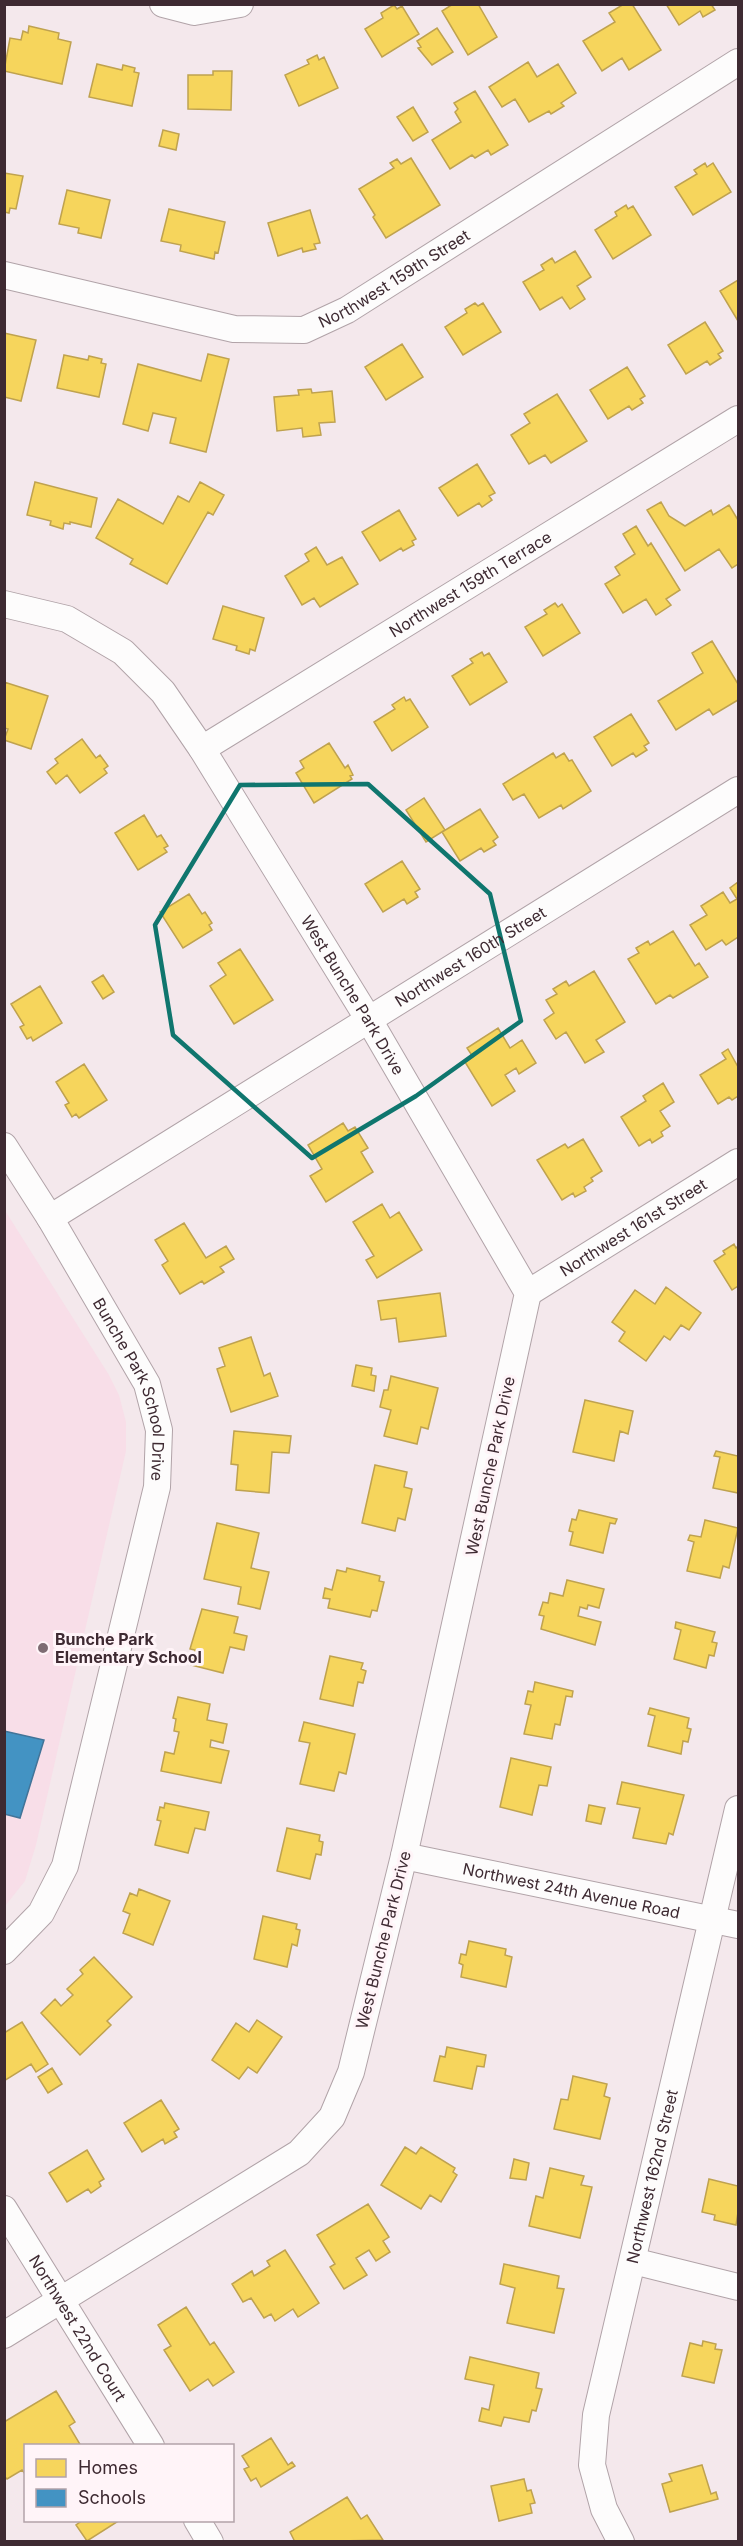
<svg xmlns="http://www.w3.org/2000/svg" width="743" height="2546" viewBox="0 0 743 2546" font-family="Inter,sans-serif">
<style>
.built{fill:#f8dee8}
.homes{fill:#f6d55c;stroke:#bfa24f;stroke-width:1.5}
.schools{fill:#4393c3;stroke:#427498;stroke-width:1.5}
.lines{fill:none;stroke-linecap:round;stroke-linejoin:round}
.minor-casing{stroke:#b1a3a8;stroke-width:28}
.minor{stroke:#fdfcfc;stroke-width:26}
.marked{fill:none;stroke:#0f766e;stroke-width:4.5;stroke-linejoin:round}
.poi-dot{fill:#7e6c73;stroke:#fff4f8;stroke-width:2}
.labels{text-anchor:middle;stroke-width:6;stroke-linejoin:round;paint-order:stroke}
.street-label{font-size:16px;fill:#3e2a32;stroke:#fff4f8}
.poi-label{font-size:16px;font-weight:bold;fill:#3e2a32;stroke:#fff4f8;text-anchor:start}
</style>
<rect width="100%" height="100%" fill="#f4e8ec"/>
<!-- built -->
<path class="built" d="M4 1209 109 1375 119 1395 126 1422V1451L36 1845 25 1881 5 1906Z"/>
<!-- homes -->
<path class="homes" d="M453 4H478L497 37 468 55 442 11Z
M624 4H632L661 50 629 70 622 58 602 71 583 41 615 22 609 13Z
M666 4H711L715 10 703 17 700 11 679 25Z
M394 5 397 9 402 6 419 34 382 57 365 29 383 18 381 13Z
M29 26 59 33 58 39 71 42 62 84 4 71 10 38 21 40 23 31 28 33Z
M437 28 453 52 432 65 418 48 421 47 417 41Z
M317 55 319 60 324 57 338 88 299 106 285 75 309 64 307 60Z
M528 62 537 77 558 64 576 93 561 103 564 106 551 114 549 111 529 122 515 99 502 107 489 87Z
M97 64 122 70 123 65 135 68 134 72 139 73 132 106 89 97Z
M213 71H232L231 110 188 109V75H213Z
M475 91 508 145 491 155 488 150 475 158 472 155 450 169 432 140 461 122 455 112 458 109 454 103Z
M413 107 428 132 413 141 397 117Z
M163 130 179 134 176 150 159 146Z
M411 158 440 205 386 238 373 217 375 215 359 189 394 168 390 163 397 159 401 164Z
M705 163 707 167 713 163 731 192 693 215 675 187 697 174 694 170Z
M4 173 23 176 16 209 10 208 9 213 4 212Z
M67 190 110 200 101 238 78 233 79 228 59 224Z
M626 205 628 209 633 206 651 235 613 259 595 230 617 216 615 212Z
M169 209 225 222 218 253 215 252 214 259 180 251 181 245 161 241Z
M310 210 320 243 314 244 316 249 303 252 302 248 278 256 268 223Z
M575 251 591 277 577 286 585 299 570 309 562 297 540 310 523 282 544 270 541 265 552 258 555 263Z
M738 280V321L720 291Z
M475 303 478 306 483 303 501 332 463 355 445 327 467 313 465 309Z
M705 322 723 351 718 354 721 358 710 365 707 361 686 374 668 345Z
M4 333 36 340 21 401 4 397Z
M402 344 423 377 386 400 365 367Z
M208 354 229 359 206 452 170 443 176 418 153 413 148 431 123 424 138 364 201 381Z
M64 355 88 360 89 356 102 359 101 363 106 364 99 397 57 388Z
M627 367 645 396 640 399 643 403 632 410 629 406 608 419 590 390Z
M311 389 312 393 332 391 335 422 319 423 321 435 303 437 302 428 277 431 274 397 299 395 298 390Z
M557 394 587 441 551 463 545 455 529 464 511 435 530 423 524 414Z
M477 464 495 493 489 496 492 500 482 507 479 503 458 516 439 488Z
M35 482 97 498 91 527 70 522V524L64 523 63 529 50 525 51 521 27 515Z
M200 482 224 495 213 515 208 512 167 584 130 564 133 559 96 538 118 499 163 524 178 496 189 502Z
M661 502 669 516 685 526 711 510 713 515 729 505 738 520V564L732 568 719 549 685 571 647 510Z
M399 510 416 539 412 541 414 545 403 551 401 548 380 561 362 532Z
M636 526 648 546 651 543 680 590 666 599 671 605 656 615 646 599 623 613 605 584 620 575 615 567 635 554 623 534Z
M316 547 327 565 342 557 358 584 320 607 314 598 302 605 285 576 309 561 305 554Z
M555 603 558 607 562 604 580 633 543 656 525 627 547 614 544 610Z
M223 606 264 618 255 651 250 649 249 654 236 650 237 646 213 639Z
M712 641 738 684V700L713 715 709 709 676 730 658 701 703 673 692 653Z
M482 652 484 656 489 653 507 682 470 705 452 676 473 663 470 659Z
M4 682 48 696 31 749 4 740 8 729 4 728Z
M404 697 406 701 410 699 428 727 392 751 374 722 395 709 392 705Z
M631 714 649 743 644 746 647 750 636 757 633 753 612 766 594 737Z
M82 739 96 758 100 755 108 766 104 769 107 773 80 793 67 775 56 784 47 772 58 763 55 759Z
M329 743 345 768 348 765 353 775 350 776 352 779 314 803 296 773 304 768 300 761Z
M553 753 556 758 564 753 569 761 572 760 591 791 563 809 561 805 539 818 524 794 513 800 503 784Z
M424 798 445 830 426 842 406 810Z
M480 809 498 837 493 841 496 845 484 852 481 848 460 861 442 832Z
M144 815 157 837 161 835 168 846 164 848 167 852 138 870 115 833Z
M402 861 420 889 415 892 418 897 407 904 404 899 383 912 365 884Z
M738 882V937L726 945 722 940 706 950 690 925 707 915 701 906 723 892 730 903 737 899 730 888Z
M189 894 202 914 205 912 212 923 209 925 212 930 183 948 160 912Z
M673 931 695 966 699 963 708 977 673 998 670 995 656 1004 628 959 639 953 636 948 648 941 650 945Z
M240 949 273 1000 234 1024 210 986 226 975 218 963Z
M594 971 625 1022 596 1040 604 1052 585 1063 566 1032 556 1039 544 1020 554 1013 546 1000 557 994 553 989 566 981 569 986Z
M103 975 114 992 103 999 92 982Z
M40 986 62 1023 33 1041 31 1037 27 1039 20 1027 24 1025 11 1004Z
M498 1028 510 1048 522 1040 536 1063 519 1074 516 1068 505 1075 515 1091 492 1106 465 1062 473 1057 467 1048Z
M728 1049 738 1067V1096L732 1100 729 1097 718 1104 700 1075 726 1059 722 1053Z
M84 1064 107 1100 79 1118 76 1114 72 1117 65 1105 69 1103 56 1082Z
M663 1083 674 1102 660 1111 670 1126 661 1132 663 1136 652 1143 650 1139 639 1146 621 1117 646 1101 643 1096Z
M343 1123 348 1131 355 1127 368 1148 361 1152 373 1172 326 1202 310 1176 322 1169 308 1145Z
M583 1139 602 1171 591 1178 593 1181 584 1187 586 1191 575 1197 573 1193 562 1200 537 1160 565 1144 568 1148Z
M382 1204 390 1218 399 1212 422 1250 377 1278 366 1260 374 1256 353 1222Z
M184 1223 206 1258 226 1246 234 1259 220 1267 224 1272 204 1284 202 1281 180 1294 162 1265 168 1261 155 1240Z
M734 1244 736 1248 738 1246V1286L732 1290 714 1261 725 1254 723 1251Z
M666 1287 701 1313 689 1330 681 1325 670 1340 664 1336 646 1361 619 1341 625 1332 612 1322 635 1290 655 1304Z
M440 1293 446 1336 399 1342 396 1318 381 1320 378 1301Z
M251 1337 264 1376 270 1373 278 1396 231 1412 217 1369 225 1366 219 1348Z
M356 1365 372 1368 371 1375 376 1376 374 1391 352 1386Z
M391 1376 438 1388 428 1429 421 1427 417 1444 384 1436 391 1410 380 1407 384 1390H388Z
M585 1400 633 1411 628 1434 620 1431 614 1461 573 1452Z
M234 1431 291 1436 289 1453 272 1452 269 1493 236 1490 238 1465 231 1464Z
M716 1451 738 1456V1493L713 1488 720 1457 714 1456Z
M375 1465 407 1472 404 1487 412 1489 405 1520 398 1518 395 1531 362 1523Z
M579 1510 617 1519 615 1524 610 1523 603 1553 570 1545 573 1532 569 1531 572 1519 576 1520Z
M705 1520 738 1528 729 1568 723 1566 720 1578 687 1571 694 1542 688 1540 690 1535 701 1537Z
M217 1523 259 1533 251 1568 269 1572 260 1609 238 1604 241 1587 204 1579Z
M347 1568 380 1576 379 1581 384 1582 377 1611 372 1610 370 1617 328 1608 330 1599 323 1598 325 1588 332 1590 337 1570 346 1572Z
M567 1580 604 1589 599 1608 588 1605 587 1609 580 1607 578 1616 601 1622 595 1645 541 1629 544 1616 539 1615 543 1602 548 1603 550 1593 563 1596Z
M202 1609 238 1617 234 1633 247 1636 244 1650 230 1647 223 1673 191 1665 195 1650 190 1649Z
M676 1622 715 1632 712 1642 717 1643 714 1656 709 1655 706 1668 674 1659 681 1630 675 1628Z
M330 1656 363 1663 361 1669 366 1671 363 1683 358 1682 353 1706 320 1699Z
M535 1682 573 1691 572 1697 566 1696 560 1725 555 1724 552 1739 524 1734 531 1705 525 1704 528 1691 533 1692Z
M178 1697 210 1704 207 1720 227 1724 223 1743 211 1740 210 1747 229 1751 221 1783 161 1771 165 1752 174 1754 179 1732 174 1731 176 1719 173 1718Z
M650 1708 689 1718 687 1728 691 1729 688 1742 683 1741 681 1754 648 1746 655 1716 648 1714Z
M304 1722 355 1734 346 1774 339 1772 334 1791 300 1784 310 1743 299 1741Z
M511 1758 551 1767 547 1786 539 1785 532 1815 500 1807Z
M622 1782 684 1795 673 1835 669 1833 666 1844 633 1838 640 1808 617 1804Z
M165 1803 209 1812 205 1830 195 1828 188 1853 155 1845 161 1821 157 1820 160 1807 164 1808Z
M589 1805 605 1808 601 1824 586 1821Z
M287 1828 320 1835 319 1841 323 1842 321 1855 316 1854 310 1879 277 1871Z
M139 1889 170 1901 153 1945 123 1933 130 1914 123 1911 130 1893 137 1896Z
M263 1916 297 1924 296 1929 300 1930 297 1946 292 1944 287 1967 254 1959Z
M469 1941 506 1949 505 1955 512 1957 506 1987 461 1977 463 1965 459 1963 461 1954 466 1955Z
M94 1957 132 1997 107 2021 111 2025 80 2055 41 2013 55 1999 61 2006 73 1995 67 1989 83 1974 80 1970Z
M257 2020 282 2037 257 2073 248 2067 239 2079 212 2060 236 2023 249 2032Z
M22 2022 48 2064 36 2072 31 2064 4 2081V2033Z
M447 2047 486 2055 484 2067 477 2066 472 2089 434 2081 440 2056 445 2057Z
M52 2068 62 2084 48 2093 38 2077Z
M573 2076 607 2084 604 2096 610 2098 600 2139 554 2129 561 2099 568 2100Z
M161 2100 179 2129 174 2132 177 2137 165 2144 163 2139 142 2152 124 2123Z
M405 2147 416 2154 421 2147 455 2168 453 2172 457 2175 441 2202 430 2195 421 2209 381 2185Z
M87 2150 104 2179 99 2182 101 2186 91 2193 88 2189 67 2202 49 2173Z
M514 2159 529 2163 526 2180 510 2178Z
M550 2168 584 2176 581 2185 592 2187 580 2238 529 2226 536 2196 543 2198Z
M709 2179 738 2186V2212L736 2225 714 2220 715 2215 702 2212Z
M368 2204 389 2237 383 2241 390 2252 376 2261 369 2250 356 2258 367 2275 344 2289 330 2267 335 2264 317 2235Z
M285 2250 319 2303 298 2317 293 2309 275 2321 271 2314 264 2318 251 2298 243 2302 232 2284 252 2271 254 2276 270 2266 267 2261Z
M504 2264 559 2276 557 2288 564 2289 554 2333 507 2323 515 2288 500 2284Z
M186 2307 210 2345 214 2342 234 2372 213 2386 208 2379 190 2391 164 2350 171 2346 158 2325Z
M703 2341 716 2344 715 2349 722 2350 714 2383 682 2376 690 2343 702 2346Z
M470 2357 539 2373 536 2388 542 2389 536 2411 532 2410 529 2422 504 2417 501 2426 479 2421 482 2408 489 2410 494 2385 465 2379Z
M56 2391 75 2422 69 2426 81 2446H26V2475L22 2470 7 2479 4 2476V2422Z
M271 2438 288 2465 292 2462 295 2466 261 2487 256 2478 251 2481 244 2469 249 2467 242 2456Z
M702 2465 711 2494 716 2492 718 2499 670 2512 662 2484 672 2481 669 2474Z
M524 2479 527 2491 531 2490 535 2503 530 2504 532 2513 499 2521 491 2486Z
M347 2497 361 2519 367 2515 383 2540 295 2542 290 2532Z
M83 2520H120L87 2541 76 2525Z"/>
<!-- schools -->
<path class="schools" d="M4 1731 44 1740 20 1818 4 1814Z"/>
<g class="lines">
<!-- minor casing -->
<g class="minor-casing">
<g id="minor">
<path d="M163 4 194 12 240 4"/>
<path id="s1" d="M4 275 234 329 304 330 347 310 738 62"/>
<path id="s2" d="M4 604 67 619 123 652 163 692 202 749 369 1020 528 1293 404 1856 351 2072 332 2117 299 2153 4 2335"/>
<path id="s3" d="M202 749 738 419"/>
<path id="s4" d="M4 1146 50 1218 147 1384 159 1430 157 1487 65 1866 41 1913 4 1951"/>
<path id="s5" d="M50 1218 738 790"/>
<path id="s6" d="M528 1293 738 1162"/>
<path id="s7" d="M404 1856 738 1925"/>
<path id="s8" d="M4 2209 151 2446"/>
<path d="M633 2261 738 2287"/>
<path d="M197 2520 210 2542"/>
<path id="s9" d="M621 2542 604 2509 592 2465 596 2415 738 1809"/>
</g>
</g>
<!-- minor -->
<use href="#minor" class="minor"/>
</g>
<!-- marked area -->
<path class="marked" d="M368 784 490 894 521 1021 416 1096 312 1158 173 1035 155 925 240 785Z"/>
<!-- markers -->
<circle class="poi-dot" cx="43" cy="1648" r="6"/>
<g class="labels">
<!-- street labels -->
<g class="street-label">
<text dy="6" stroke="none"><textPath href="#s1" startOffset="410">Northwest 159th Street</textPath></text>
<text dy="6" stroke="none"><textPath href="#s3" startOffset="315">Northwest 159th Terrace</textPath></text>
<text dy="6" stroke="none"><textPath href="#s5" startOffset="495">Northwest 160th Street</textPath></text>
<text dy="6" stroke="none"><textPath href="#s2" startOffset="544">West Bunche Park Drive</textPath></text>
<text dy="6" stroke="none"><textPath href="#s6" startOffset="124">Northwest 161st Street</textPath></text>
<text dy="6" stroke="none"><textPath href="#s4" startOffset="278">Bunche Park School Drive</textPath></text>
<text transform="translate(490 1466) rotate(-78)" y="6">West Bunche Park Drive</text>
<text dy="6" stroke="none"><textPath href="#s7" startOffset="171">Northwest 24th Avenue Road</textPath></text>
<text transform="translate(383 1940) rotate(-76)" y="6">West Bunche Park Drive</text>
<text dy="6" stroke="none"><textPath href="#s9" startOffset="378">Northwest 162nd Street</textPath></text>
<text dy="6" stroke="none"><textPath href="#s8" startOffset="140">Northwest 22nd Court</textPath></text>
</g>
<!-- poi labels -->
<g class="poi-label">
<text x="55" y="1645">Bunche Park<tspan x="55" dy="18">Elementary School</tspan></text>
</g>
</g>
<!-- border -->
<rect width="743" height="2546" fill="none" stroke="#3e2a32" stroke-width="12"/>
<!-- legend -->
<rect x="24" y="2444" width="210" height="78" fill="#fff4f8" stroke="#b2a3a9" stroke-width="1.5"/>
<rect x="36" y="2459" width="30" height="18" fill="#f6d55c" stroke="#b2a3a9" stroke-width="1.5"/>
<text x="78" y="2474" font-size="18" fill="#3e2a32">Homes</text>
<rect x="36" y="2489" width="30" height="18" fill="#4393c3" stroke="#b2a3a9" stroke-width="1.5"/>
<text x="78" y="2504" font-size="18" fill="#3e2a32">Schools</text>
</svg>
